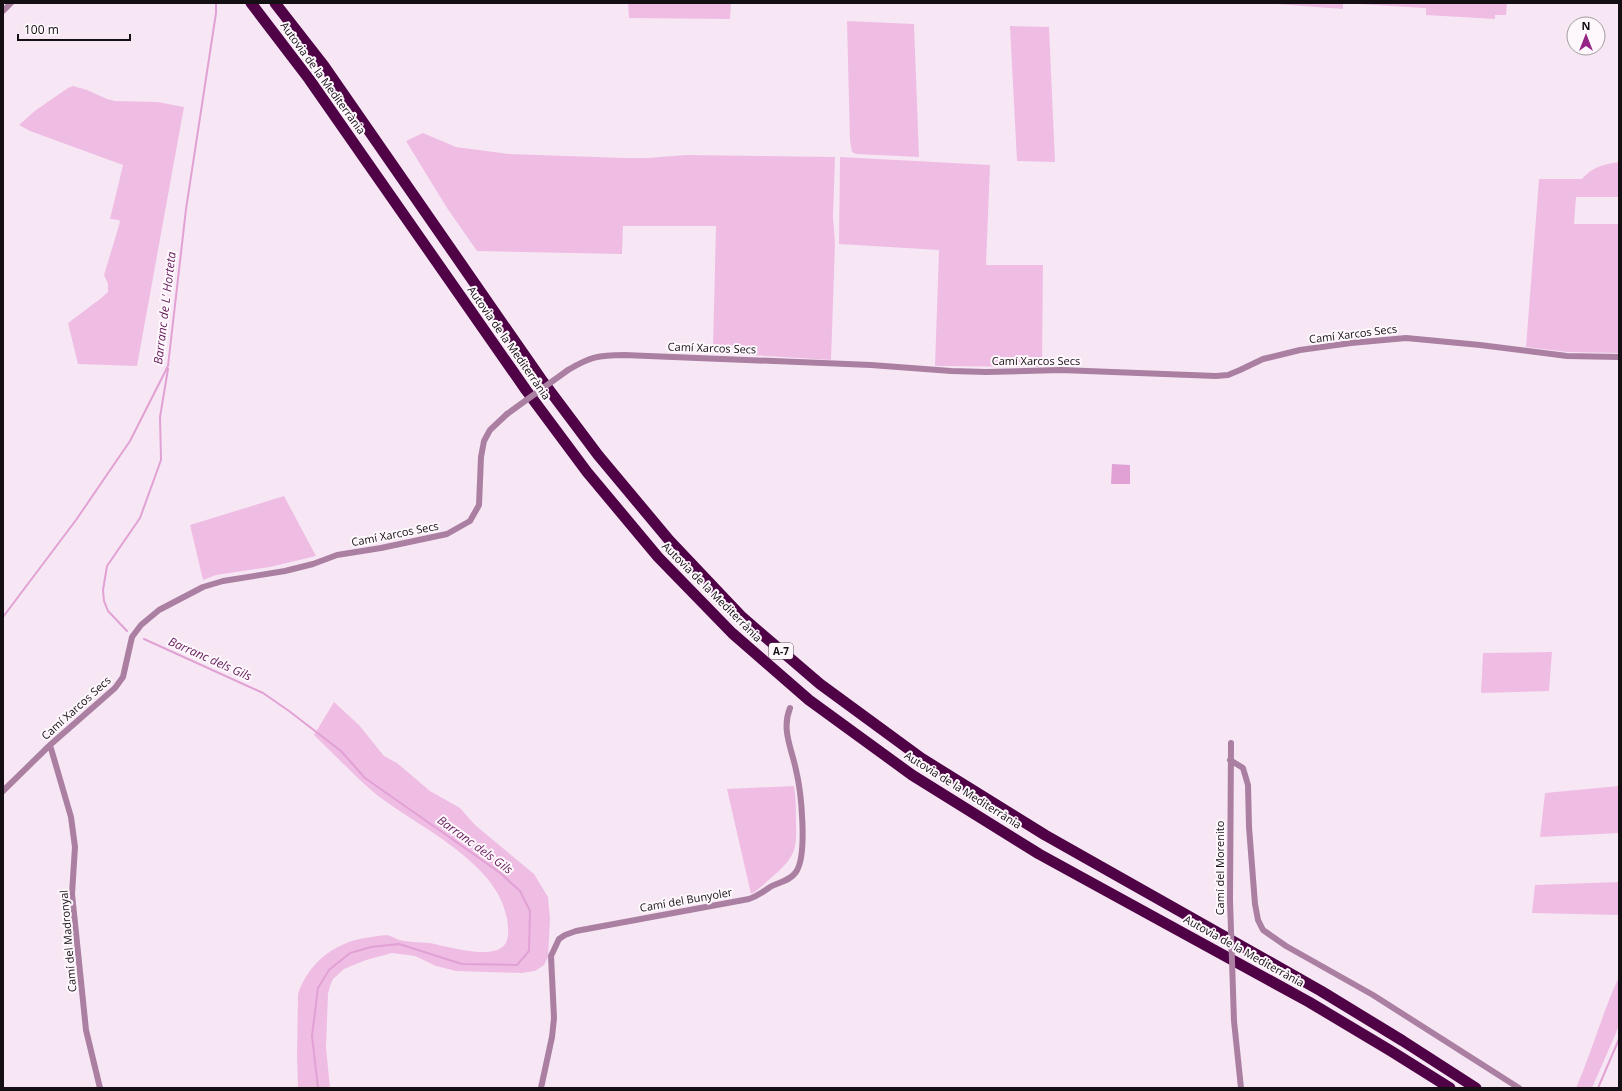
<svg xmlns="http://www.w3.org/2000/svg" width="1622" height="1091" viewBox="0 0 1622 1091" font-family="'Open Sans',sans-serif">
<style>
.green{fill:#efbde4}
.water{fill:#e1a1d4}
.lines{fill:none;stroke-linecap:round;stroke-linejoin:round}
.stream{stroke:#e1a1d4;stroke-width:2}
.minor{stroke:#ab7fa2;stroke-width:6}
.motorway{stroke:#4f0246;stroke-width:11}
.minor-bridge{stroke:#ab7fa2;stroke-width:6}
.labels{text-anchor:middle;stroke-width:4;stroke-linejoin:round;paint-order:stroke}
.shield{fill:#fef8fd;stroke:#5a5559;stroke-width:1}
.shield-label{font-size:10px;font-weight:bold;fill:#140f13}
.street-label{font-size:11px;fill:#140f13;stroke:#fef8fd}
.water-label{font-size:12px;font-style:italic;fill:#651b5b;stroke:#fef8fd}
</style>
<rect width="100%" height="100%" fill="#f7e7f4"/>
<!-- green -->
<path class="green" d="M628 3H731L730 19 629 18Z
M1262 3H1507L1506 15H1495V19L1426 15V8H1423L1343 3V9Z
M847 21 914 24 919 157 856 154 852 152 850 141Z
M1010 26 1049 27 1055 162 1017 161Z
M73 86 87 90 107 99 115 101 158 102 184 107 137 366 78 364 68 323 100 299 108 292V284L104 275 120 222 119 220 110 219 123 165 30 131 19 125 36 110 68 88Z
M423 133 456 147 509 154 625 158H648L686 155 835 157 833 217 835 243 831 360 750 355 749 349 713 347 716 226H623L622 254 477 251 447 208 406 141Z
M840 157 990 165 986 265H1043L1042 367 935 366 939 250 839 244Z
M1619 162V197H1576L1574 224H1619V353L1567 352 1526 347 1539 179H1582C1594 166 1602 165 1619 162Z
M284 496 316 556 270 567 216 575 203 580 190 525Z
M1552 652 1549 691 1481 693 1483 653Z
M334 702 359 725 384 756 397 763 430 791 460 808 475 825 534 874 548 897 550 919 548 957 544 965 535 971 521 973 456 971 436 966 415 956 392 953 366 960 344 969 333 979 330 986 328 994 326 1048 330 1088H298L297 1056 298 994C309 961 338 940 372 937 377 936 383 935 387 935 391 936 395 938 399 940 408 942 419 942 429 943 445 945 500 964 507 940 509 934 508 925 507 919 498 862 418 827 377 795 355 777 335 755 314 735Z
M794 786C796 798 796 811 796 823 797 851 794 858 772 877 765 883 759 890 751 894L727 789Z
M1619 786V833L1540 837 1545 793Z
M1619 882V915L1532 913 1535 885Z
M1619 977V1024L1616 1033 1592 1088H1576C1592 1052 1602 1013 1619 977Z"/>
<!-- water -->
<path class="water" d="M1112 464 1130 465V484H1111Z"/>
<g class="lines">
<!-- stream -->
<path class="stream" d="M3 617 76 520 130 441 168 366 186 209 216 13V3
M127 631 108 611 104 601 103 590 107 566 140 518 161 460 160 417 168 369
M144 639 263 693 289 711 341 751 365 778 499 872 520 891 530 911 529 951 517 965 462 964 399 944 371 947 350 953 329 970 318 988 312 1036 318 1088
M1598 1088 1619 1039"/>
<!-- minor -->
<path class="minor" d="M3 11 11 3
M568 370C590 357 598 355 624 355L871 365 951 371 986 372 1061 370 1216 376 1228 375 1240 370 1263 359 1300 350 1351 343 1406 338 1480 345 1567 356 1619 357
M50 745 71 817 75 847 72 894 86 1030 100 1088
M1230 760 1243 768 1248 785 1249 827 1255 904 1258 920 1263 930 1286 946 1373 995 1519 1088
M3 791 50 745 115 688 123 677 132 637 141 625 159 610 203 587 223 581 285 571 313 564 337 555 381 548 447 534 470 521 479 505 481 457 484 441 490 430 507 414
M1230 900 1231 743
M1233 991 1234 1021 1241 1088
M541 1088 552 1037 554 1018 551 956 559 939 565 935 576 931 749 899C758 896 763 892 770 887 779 882 790 881 796 872 808 855 801 790 796 770 792 749 781 730 790 708"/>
<!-- motorway -->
<path class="motorway" d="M251 3 309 79 526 390 587 472 658 557 732 633 809 700 912 775 1039 854 1309 1002 1391 1051 1450 1088
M275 3 324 66 541 379 598 455 669 540 742 617 820 684 921 758 1045 835 1321 991 1403 1041 1476 1088"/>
<!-- minor-bridge -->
<path class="minor-bridge" d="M507 414 568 370
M1230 900 1233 991"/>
</g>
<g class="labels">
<!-- shield labels -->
<rect class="shield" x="769" y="643" width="24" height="16" rx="3"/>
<g class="shield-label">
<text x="781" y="655">A-7</text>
</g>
<!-- street labels -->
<g class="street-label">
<text transform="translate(323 78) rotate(54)" y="4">Autovia de la Mediterrània</text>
<text transform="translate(1353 334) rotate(-7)" y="4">Camí Xarcos Secs</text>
<text transform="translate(509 343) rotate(55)" y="4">Autovia de la Mediterrània</text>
<text transform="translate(712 348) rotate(2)" y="4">Camí Xarcos Secs</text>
<text x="1036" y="365">Camí Xarcos Secs</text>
<text transform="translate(395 534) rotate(-11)" y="4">Camí Xarcos Secs</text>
<text transform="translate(712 592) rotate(45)" y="4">Autovia de la Mediterrània</text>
<text transform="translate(76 708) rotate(-42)" y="4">Camí Xarcos Secs</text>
<text transform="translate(963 790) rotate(32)" y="4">Autovia de la Mediterrània</text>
<text transform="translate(1220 868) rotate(-90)" y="4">Camí del Morenito</text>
<text transform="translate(686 900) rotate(-10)" y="4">Camí del Bunyoler</text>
<text transform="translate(68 941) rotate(-95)" y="4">Camí del Madronyal</text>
<text transform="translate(1244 951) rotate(29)" y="4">Autovia de la Mediterrània</text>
</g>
<!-- water labels -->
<g class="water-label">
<text transform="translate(165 308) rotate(-83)" y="4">Barranc de L' Horteta</text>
<text transform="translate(210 659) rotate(24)" y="4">Barranc dels Gils</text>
<text transform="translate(475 845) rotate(36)" y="4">Barranc dels Gils</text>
</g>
</g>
<!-- border -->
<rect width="1622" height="1091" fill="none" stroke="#140f13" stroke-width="8"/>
<!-- north arrow -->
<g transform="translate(1586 36)"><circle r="19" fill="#fef8fd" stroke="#a09b9f"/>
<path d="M0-3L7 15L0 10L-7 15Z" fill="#942586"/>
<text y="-6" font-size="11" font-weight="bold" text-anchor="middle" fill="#140f13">N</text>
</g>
<!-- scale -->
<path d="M18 34v6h112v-6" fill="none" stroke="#140f13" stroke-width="2"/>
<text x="24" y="34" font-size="12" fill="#140f13" stroke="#fef8fd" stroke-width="3" paint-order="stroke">100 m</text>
</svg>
